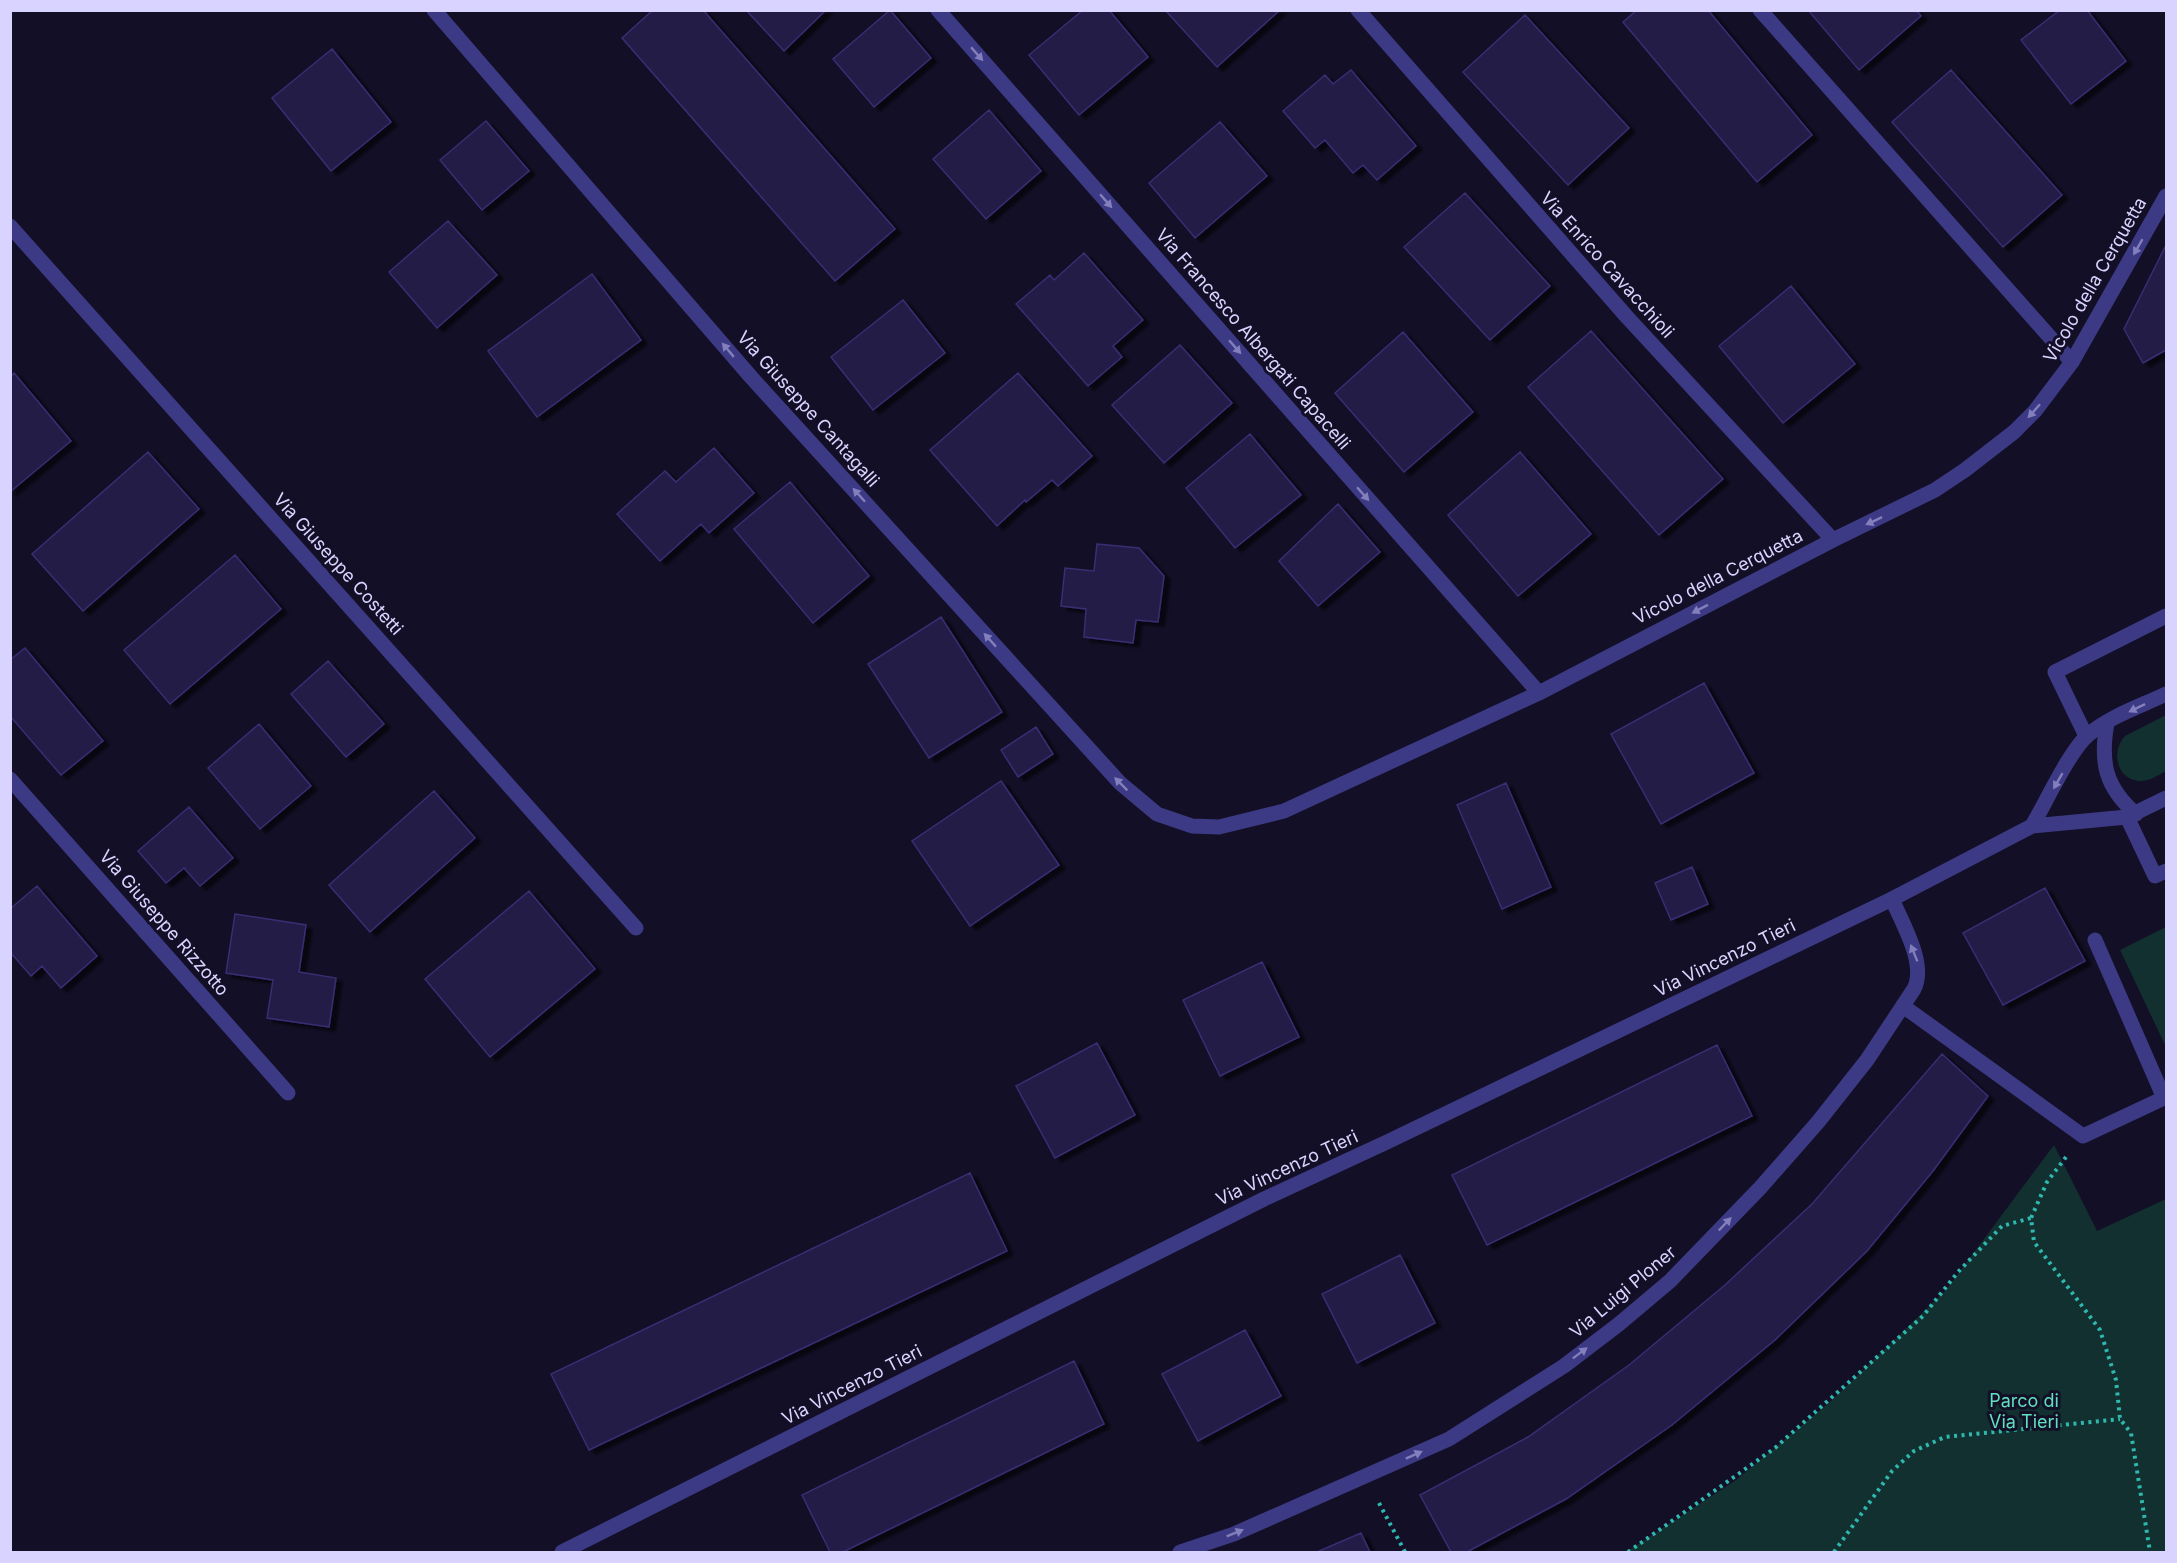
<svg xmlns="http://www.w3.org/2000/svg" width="2177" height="1563" viewBox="0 0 2177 1563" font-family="Inter,sans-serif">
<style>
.green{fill:#12302f}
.building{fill:#241b47;stroke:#3b2d73;stroke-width:1.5;filter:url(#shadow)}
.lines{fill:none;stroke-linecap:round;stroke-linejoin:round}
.path{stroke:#2fb8b0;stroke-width:4;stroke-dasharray:3 4.5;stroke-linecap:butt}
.service{stroke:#3d3a85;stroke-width:15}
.minor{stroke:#3d3a85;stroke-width:15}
.tertiary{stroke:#3d3a85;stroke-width:15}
.oneway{fill:#837fbc}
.labels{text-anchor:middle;stroke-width:6;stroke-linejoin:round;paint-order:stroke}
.street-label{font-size:18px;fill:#d9d4ff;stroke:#130f26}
.park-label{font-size:18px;fill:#5fe0c0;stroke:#130f26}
</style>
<defs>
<filter id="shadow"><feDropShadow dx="6" dy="4" stdDeviation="1.5" flood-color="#0009"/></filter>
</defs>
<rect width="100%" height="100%" fill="#130f26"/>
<!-- green -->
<path class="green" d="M2166 715V771C2158 775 2149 782 2139 781 2116 779 2111 751 2125 736Z
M2166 927V1047L2120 950Z
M2054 1145 2097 1231 2166 1199V1552H1626L1736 1480 1831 1401 1946 1290Z"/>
<!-- building -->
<path class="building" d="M653 10H703L895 229 835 281 622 38Z
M746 10H826L784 51Z
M890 10 931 58 874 107 833 59Z
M1083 10H1109L1148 57 1079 115 1029 55Z
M1165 10H1280L1217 67Z
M1637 10H1708L1812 135 1757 182 1623 22Z
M1808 10H1916L1921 16 1859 70Z
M2060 10H2087L2126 61 2071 104 2021 40Z
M1525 15 1629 128 1568 185 1463 72Z
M332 49 391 122 331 171 272 98Z
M1351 70 1416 146 1377 180 1363 165 1353 173 1325 140 1315 148 1283 111 1325 75 1333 84Z
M1951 70 2062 195 2003 247 1892 122Z
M989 110 1041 171 986 219 933 159Z
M486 121 529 171 482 210 440 160Z
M1220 122 1267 176 1195 238 1149 183Z
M1465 193 1550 286 1490 340 1404 247Z
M448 221 497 275 437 328 389 272Z
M2166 245V350L2143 363 2124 329Z
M1084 253 1143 320 1113 346 1122 357 1088 386 1016 304 1050 275 1054 280Z
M592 274 641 340 537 417 488 351Z
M1791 286 1855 364 1783 423 1719 346Z
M903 300 945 353 873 410 831 357Z
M1591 331 1723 479 1659 535 1528 387Z
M1403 332 1473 412 1404 472 1335 393Z
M1180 345 1232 403 1164 463 1112 405Z
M14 373 71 441 10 492V377Z
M1018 373 1092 456 1058 486 1052 480 1026 502 1025 500 997 526 930 450Z
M1250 434 1301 495 1235 548 1186 488Z
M714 448 754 493 709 533 701 524 660 561 617 514 665 471 676 482Z
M148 452 199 509 83 611 32 554Z
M1520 452 1591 534 1518 596 1448 515Z
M790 482 869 576 813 623 734 529Z
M1338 504 1380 552 1318 606 1279 561Z
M1097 544 1139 548 1164 576 1158 622 1136 620 1133 643 1084 637 1086 609 1061 606 1065 568 1094 571Z
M235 555 281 609 170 704 124 650Z
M941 617 1002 712 929 758 868 664Z
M25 648 103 741 61 775 10 716V660Z
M328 661 384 724 346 757 291 694Z
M1704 683 1754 773 1661 824 1611 734Z
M259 724 311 786 260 829 208 768Z
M1036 727 1053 754 1018 777 1001 750Z
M1001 781 1059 865 970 926 912 841Z
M1506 783 1551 887 1502 909 1457 805Z
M434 791 475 838 370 932 329 885Z
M189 807 233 858 200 886 184 868 166 883 138 851Z
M1692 867 1708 904 1671 920 1655 883Z
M37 886 97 956 61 988 42 966 31 976 10 952V909Z
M2045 888 2085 961 2003 1005 1963 933Z
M529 891 595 969 490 1057 425 979Z
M235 914 306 925 299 972 336 978 329 1027 267 1018 273 980 226 973Z
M1262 962 1299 1037 1220 1076 1183 1000Z
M1097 1043 1135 1115 1055 1158 1016 1086Z
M1717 1045 1752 1116 1487 1245 1452 1175Z
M1942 1054 1988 1096 1933 1171 1867 1251 1775 1340 1672 1425 1566 1499 1467 1552H1451L1420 1495 1528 1437 1629 1365 1725 1285 1812 1204Z
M970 1173 1007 1251 589 1450 551 1374Z
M1400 1255 1435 1323 1357 1363 1322 1294Z
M1245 1330 1281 1396 1198 1441 1162 1374Z
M1074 1361 1104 1424 843 1552H830L802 1495Z
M1361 1533 1370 1552H1317Z"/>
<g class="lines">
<!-- path -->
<path class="path" d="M2066 1157 2047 1182 2031 1218 2034 1242 2100 1330 2116 1380 2120 1419 2131 1433 2150 1552
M1379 1503 1405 1552
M1628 1552 1775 1448 1923 1316 1958 1272 2002 1226 2031 1218
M1834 1552 1892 1471 1914 1451 1945 1437 2120 1419"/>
<!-- service -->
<path class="service" d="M1760 10 2072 362
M2086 736 2055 672 2166 616
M2127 817 2155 876 2166 871
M1903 1006 2083 1136 2164 1098 2095 940"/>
<!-- minor -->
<path class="minor" d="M434 10 751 377 1120 783 1157 814 1192 826 1219 827 1284 811 1539 693 1833 540 1935 490 1965 470 2014 432 2035 411 2072 362 2166 196
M938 10 1539 693
M1358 10 1627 317 1833 540
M10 226 636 928
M2107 723C2100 762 2105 787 2136 814
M10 779 288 1093
M1180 1552 1234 1534 1449 1439 1564 1366 1619 1324 1670 1281 1760 1188 1818 1122 1867 1060 1914 989C1927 964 1902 923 1892 899"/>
<!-- tertiary -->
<path class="tertiary" d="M2032 826C2045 804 2070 750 2088 735 2110 716 2141 706 2166 694
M562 1552 1264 1199 1387 1142 1892 899 2032 826 2127 817 2166 798"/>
</g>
<!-- one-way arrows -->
<defs><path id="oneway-solid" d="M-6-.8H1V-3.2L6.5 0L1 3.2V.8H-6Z" transform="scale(1.5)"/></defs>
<g class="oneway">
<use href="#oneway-solid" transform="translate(977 54) rotate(49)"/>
<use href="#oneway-solid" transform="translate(1106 201) rotate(49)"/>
<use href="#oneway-solid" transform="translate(2138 247) rotate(120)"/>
<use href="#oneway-solid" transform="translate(1235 347) rotate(49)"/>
<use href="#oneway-solid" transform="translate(728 350) rotate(-130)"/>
<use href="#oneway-solid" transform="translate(2034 411) rotate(132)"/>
<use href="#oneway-solid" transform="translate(1363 494) rotate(49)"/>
<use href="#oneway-solid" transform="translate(859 495) rotate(-132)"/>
<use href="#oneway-solid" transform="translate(1874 521) rotate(155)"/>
<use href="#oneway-solid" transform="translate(1700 609) rotate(153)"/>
<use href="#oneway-solid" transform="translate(990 640) rotate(-132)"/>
<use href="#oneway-solid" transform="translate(2137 708) rotate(154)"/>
<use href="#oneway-solid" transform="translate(2058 781) rotate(120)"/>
<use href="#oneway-solid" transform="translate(1121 784) rotate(-135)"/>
<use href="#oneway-solid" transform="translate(1914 953) rotate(-112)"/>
<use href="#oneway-solid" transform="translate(1725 1224) rotate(-46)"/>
<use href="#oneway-solid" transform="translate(1580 1353) rotate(-37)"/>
<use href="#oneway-solid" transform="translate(1414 1455) rotate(-24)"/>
<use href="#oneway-solid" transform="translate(1235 1533) rotate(-22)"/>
</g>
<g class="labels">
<!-- street labels -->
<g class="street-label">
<text transform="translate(1607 265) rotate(48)" y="6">Via Enrico Cavacchioli</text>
<text transform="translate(2095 280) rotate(-60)" y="6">Vicolo della Cerquetta</text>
<text transform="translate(1253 339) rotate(49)" y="6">Via Francesco Albergati Capacelli</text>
<text transform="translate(808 409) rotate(48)" y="6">Via Giuseppe Cantagalli</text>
<text transform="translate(338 564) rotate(48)" y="6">Via Giuseppe Costetti</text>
<text transform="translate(1718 577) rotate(-27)" y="6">Vicolo della Cerquetta</text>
<text transform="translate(164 923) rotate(49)" y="6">Via Giuseppe Rizzotto</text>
<text transform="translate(1725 958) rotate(-26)" y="6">Via Vincenzo Tieri</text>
<text transform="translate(1287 1168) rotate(-25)" y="6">Via Vincenzo Tieri</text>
<text transform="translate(1623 1292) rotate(-40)" y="6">Via Luigi Ploner</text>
<text transform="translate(852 1385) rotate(-27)" y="6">Via Vincenzo Tieri</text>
</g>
<!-- park labels -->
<g class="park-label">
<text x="2024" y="1407">Parco di<tspan x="2024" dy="21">Via Tieri</tspan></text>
</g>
</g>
<!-- border -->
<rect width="2177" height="1563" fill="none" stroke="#d9d4ff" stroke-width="24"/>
</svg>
